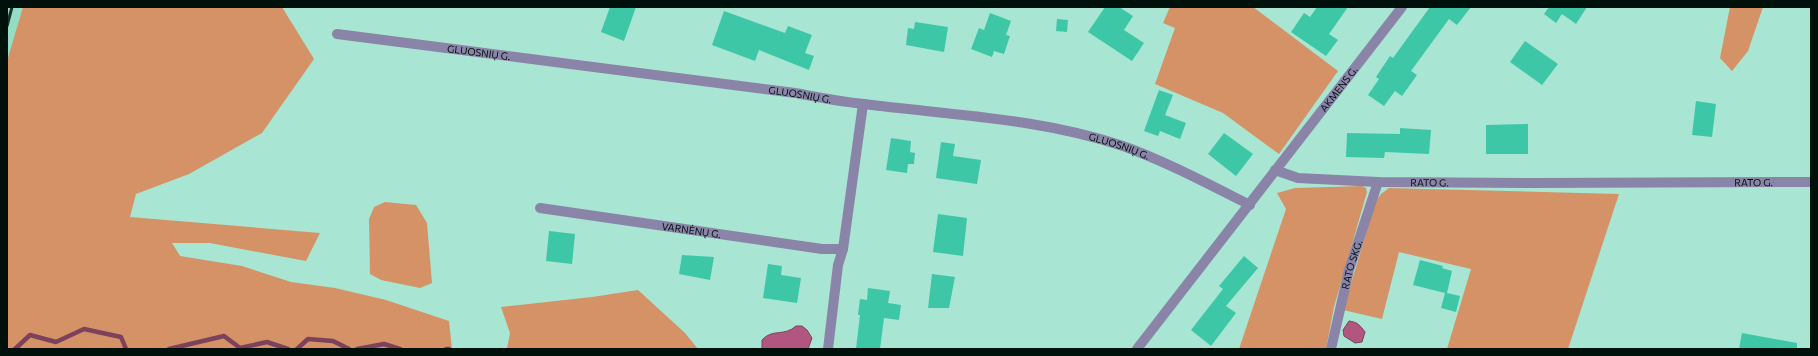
<svg xmlns="http://www.w3.org/2000/svg" width="1818" height="356" viewBox="0 0 1818 356" font-family="Commissioner,sans-serif">
<style>
.built{fill:#95dcc7}
.green{fill:#d59266}
.water{fill:#b1577f;stroke:#7c425c}
.lines{fill:none;stroke-linecap:round;stroke-linejoin:round}
.stream{stroke:#7c425c;stroke-width:4.5}
.building{fill:#3ec7a7}
.minor{stroke:#8b84a9;stroke-width:10}
.rail{stroke:#1a322a;stroke-width:3}
.labels{text-anchor:middle;stroke-width:3;stroke-linejoin:round;paint-order:stroke}
.street-label{font-size:10px;fill:#00110b;stroke:#b5f2df}
</style>
<rect width="100%" height="100%" fill="#a8e5d2"/>
<!-- built -->
<path class="built" d="M7 7H23L7 61Z"/>
<!-- green -->
<path class="green" d="M23 7H282L314 59 262 133 189 174 136 194 130 217 320 233 306 261 210 243H172L180 256 242 266 291 282 335 288 386 300 449 321 452 349H7V61Z
M1170 7H1253L1338 71 1279 154 1223 113 1155 84 1175 28 1163 23Z
M1730 7H1763L1748 51 1732 71 1720 58Z
M1362 186 1366 188 1367 192 1334 307 1326 349H1239L1286 209 1277 193 1295 188Z
M1389 188 1619 194 1568 349H1447L1471 269 1399 252 1382 319 1343 310 1376 201 1381 194Z
M385 202 416 205 427 223 432 283 420 288 381 280 370 274 369 219 374 207Z
M638 290 685 333 698 349H507L510 333 501 307 592 297Z"/>
<!-- water -->
<path class="water" d="M1349 321C1357 322 1360 325 1365 332L1362 342 1355 343 1344 336 1343 330Z
M796 326H802L807 330 812 338 808 349H762V340C773 328 784 337 796 326Z"/>
<g class="lines">
<!-- stream -->
<path class="stream" d="M15 349 30 335 56 342 84 329 121 337 126 349
M169 349 224 336 240 348 267 342 288 349
M297 349 308 339 333 341 349 349
M357 349 384 344 400 349
M446 349H449"/>
</g>
<!-- building -->
<path class="building" d="M610 7H636L624 41 601 32Z
M1105 7H1119L1133 16 1124 30 1144 43 1132 61 1088 32Z
M1317 7H1348L1329 34 1338 40 1326 56 1291 32 1304 13 1310 17Z
M1430 7H1471L1457 25 1449 19 1411 71 1417 75 1402 96 1395 91 1384 106 1368 95 1379 79 1376 77 1390 56 1393 58Z
M1549 7H1587L1576 24 1562 14 1556 23 1544 14Z
M724 11 785 33 788 26 812 35 805 53 814 56 809 70 759 50 755 61 712 45Z
M990 13 1011 21 1006 35 1010 36 1004 54 994 51 992 57 971 49 979 28 984 30Z
M1057 19 1068 20 1067 32 1056 31Z
M915 22 948 27 944 52 906 45 908 28 914 29Z
M1525 41 1558 64 1542 85 1510 62Z
M1159 90 1173 95 1165 115 1186 123 1180 139 1160 131 1158 136 1144 131Z
M1696 101 1716 104 1712 137 1692 135Z
M1528 124V154H1486V125Z
M1400 128 1431 130 1429 154 1385 152 1384 158 1346 157 1347 133 1400 134Z
M1224 133 1253 154 1236 176 1208 154Z
M891 138 911 141 910 152 915 153 914 164H908L907 173 886 170Z
M941 142 955 144 953 156 981 160 977 184 936 178Z
M938 214 967 218 963 256 933 252Z
M549 231 575 234 572 264 546 261Z
M682 255 714 257 710 280 679 274Z
M1244 256 1258 268 1226 306 1236 313 1211 346 1191 330 1223 289 1219 286Z
M1420 260 1443 266 1442 268 1452 271 1447 293 1460 296 1456 312 1441 308 1445 293 1413 285Z
M768 264 782 266 781 275 801 278 797 303 763 298Z
M932 274 955 277 949 308H928Z
M868 288 890 291 888 303 901 305 899 320 884 318 880 349H856L860 315H858L860 299 867 300Z
M1742 333 1797 343V349H1739Z"/>
<g class="lines">
<!-- minor -->
<g class="minor">
<path id="s1" d="M337 34 795 93C818 97 841 102 864 104 950 115 1040 118 1123 146 1165 161 1210 185 1250 205"/>
<path id="s2" d="M1275 170 1298 178 1378 182 1534 183 1811 182"/>
<path id="s3" d="M540 208 822 249H843"/>
<path d="M828 349 838 265 843 249 863 104"/>
<path id="s4" d="M1137 349 1402 7"/>
<path id="s5" d="M1331 349 1349 270 1378 182"/>
</g>
<!-- rail -->
<path class="rail" d="M7 26 12 7"/>
</g>
<g class="labels">
<!-- street labels -->
<g class="street-label">
<text dy="4" stroke="none"><textPath href="#s1" startOffset="143">GLUOSNIŲ G.</textPath></text>
<text dy="4" stroke="none"><textPath href="#s4" startOffset="329">AKMENS G.</textPath></text>
<text dy="4" stroke="none"><textPath href="#s1" startOffset="467">GLUOSNIŲ G.</textPath></text>
<text dy="4" stroke="none"><textPath href="#s1" startOffset="791">GLUOSNIŲ G.</textPath></text>
<text dy="4" stroke="none"><textPath href="#s2" startOffset="156">RATO G.</textPath></text>
<text dy="4" stroke="none"><textPath href="#s2" startOffset="480">RATO G.</textPath></text>
<text dy="4" stroke="none"><textPath href="#s3" startOffset="153">VARNĖNŲ G.</textPath></text>
<text dy="4" stroke="none"><textPath href="#s5" startOffset="87">RATO SKG.</textPath></text>
</g>
</g>
<!-- border -->
<rect width="1818" height="356" fill="none" stroke="#00110b" stroke-width="16"/>
</svg>
